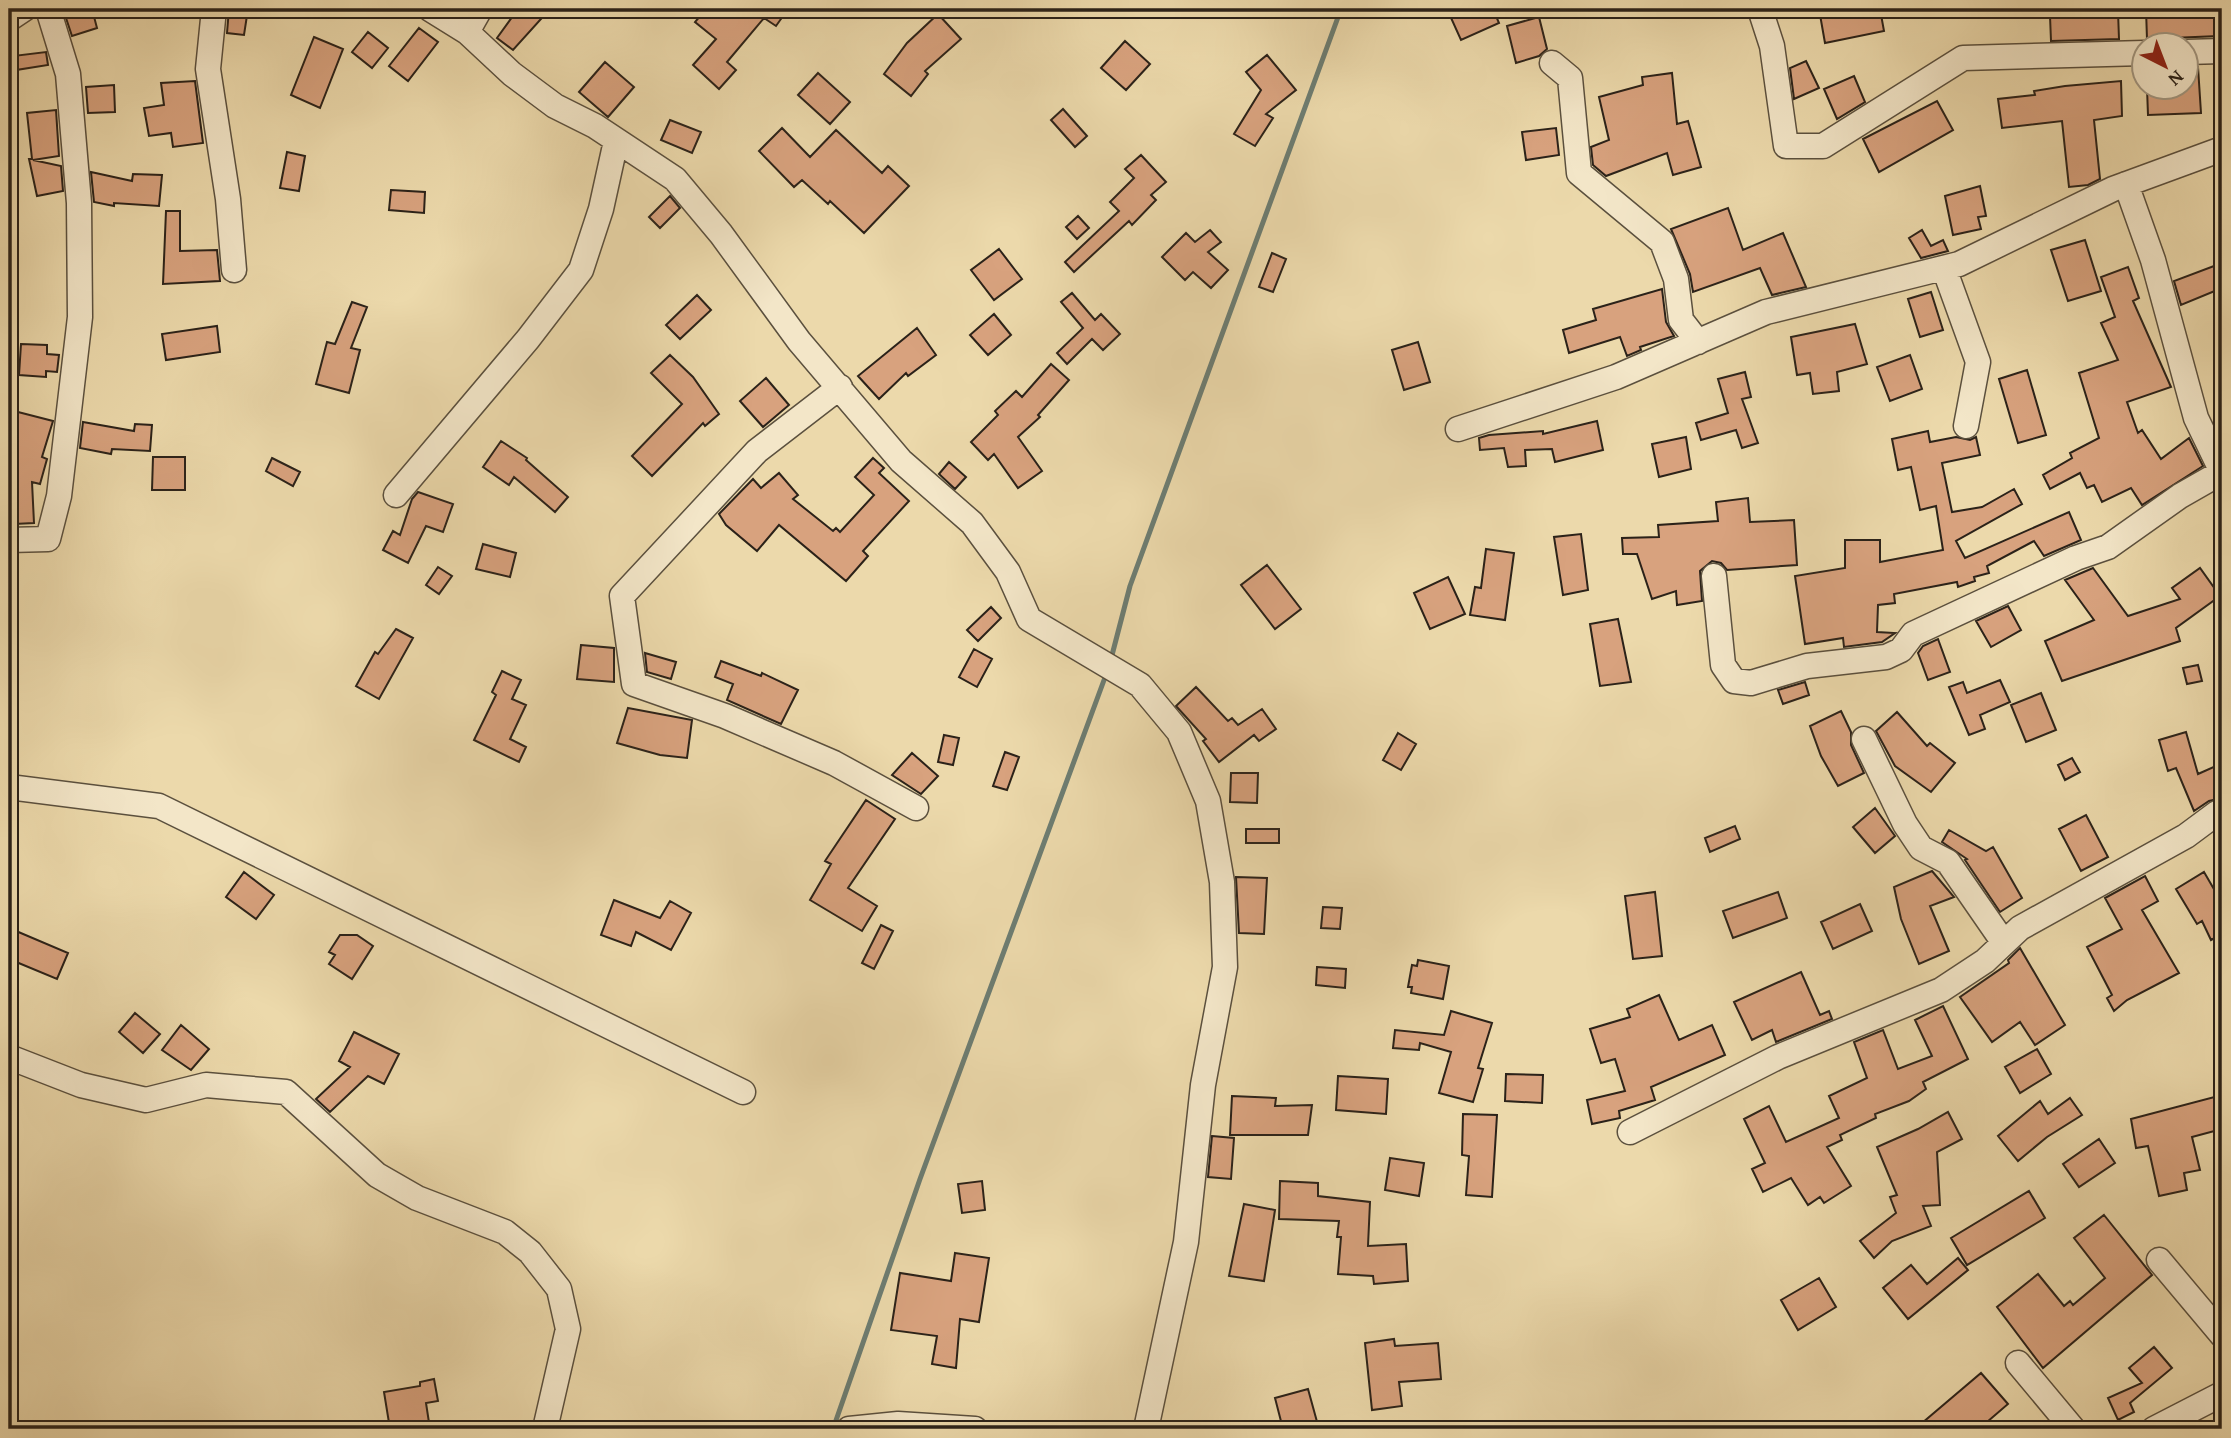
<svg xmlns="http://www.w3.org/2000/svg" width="2231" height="1438" viewBox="0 0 2231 1438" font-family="'Gentium Book Plus',serif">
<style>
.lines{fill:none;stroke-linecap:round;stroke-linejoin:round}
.stream{stroke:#6d7d72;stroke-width:5}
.building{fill:#d8a27e;stroke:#2b2219;stroke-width:2}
.minor-casing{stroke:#5b503e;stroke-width:27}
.minor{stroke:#f3e6c8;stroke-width:24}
</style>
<rect width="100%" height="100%" fill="#ecd9ab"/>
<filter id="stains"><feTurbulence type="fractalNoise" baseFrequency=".00286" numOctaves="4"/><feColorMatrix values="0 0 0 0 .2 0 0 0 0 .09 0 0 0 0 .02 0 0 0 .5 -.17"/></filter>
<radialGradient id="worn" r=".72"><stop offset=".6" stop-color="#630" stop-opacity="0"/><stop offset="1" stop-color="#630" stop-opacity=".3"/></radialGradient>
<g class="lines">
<!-- stream -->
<path class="stream" d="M1111 659 1130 586 1341 9
M833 1429 920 1179 1107 672"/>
</g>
<!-- building -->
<path class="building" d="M63 9H92L97 28 72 36Z
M229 9H248L244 35 227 33Z
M518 9H550L513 50 497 38Z
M706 9H788L776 26 764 18 727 62 736 70 719 89 693 65 716 39 695 22Z
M1447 9H1493L1499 23 1461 40Z
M1819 9H1880L1884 31 1825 43Z
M2146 9 2220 12 2219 36 2147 39Z
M2118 11 2119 39 2051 41 2050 16Z
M938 14 961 39 925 71 928 74 911 96 884 74 907 43Z
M1539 17 1547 49 1539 56 1516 63 1507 26Z
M419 28 438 42 408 81 389 66Z
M368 32 388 48 372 68 352 52Z
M314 37 343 49 320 108 291 95Z
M1125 41 1150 64 1126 90 1101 68Z
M46 52 48 65 16 70 13 56Z
M1267 55 1296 90 1266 114 1273 118 1255 146 1234 134 1261 90 1246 72Z
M1806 61 1819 88 1794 99 1790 68Z
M605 62 634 87 608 117 579 92Z
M2186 67H2198L2201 113 2148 115 2147 88H2186Z
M818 73 850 102 830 124 798 95Z
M1672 73 1677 124 1688 121 1701 167 1673 175 1667 153 1606 176 1593 165 1591 147 1609 140 1599 97 1643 85 1642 77Z
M1854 76 1865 102 1837 119 1824 89Z
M195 81 203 143 173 147 171 133 149 136 144 108 164 105 161 83Z
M2121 81 2122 116 2094 120 2100 179 2088 185 2069 187 2062 121 2002 128 1998 99 2035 95 2034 91 2065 86Z
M114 85 115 112 88 113 86 87Z
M1937 101 1953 130 1879 172 1863 139Z
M1063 109 1087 136 1075 147 1051 120Z
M56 110 59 156 33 160 61 166 63 191 37 196 29 159H32L27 113Z
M670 120 701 132 692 153 661 140Z
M782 128 810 157 836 130 882 173 888 166 909 186 864 233 830 201 828 204 802 180 794 187 759 151Z
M1556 128 1559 155 1526 160 1522 132Z
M287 152 305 156 299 191 280 188Z
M1141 155 1166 182 1151 195 1156 200 1132 225 1129 221 1074 272 1065 262 1119 211 1110 202 1134 178 1125 169Z
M91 172 132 181 133 174 162 175 159 206 114 203V206L94 202Z
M1980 186 1986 216 1978 217 1981 229 1953 235 1945 196Z
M391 190 425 192 424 213 389 210Z
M670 196 680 208 660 228 649 217Z
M1728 208 1743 250 1783 233 1806 287 1772 295 1760 268 1693 292 1690 274 1671 229Z
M166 211H180V251L217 250 220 281 163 284Z
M1078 216 1089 228 1077 239 1066 227Z
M1210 230 1221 242 1208 252 1228 270 1211 288 1193 272 1185 280 1162 257 1186 233 1195 242Z
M1922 230 1931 246 1943 240 1948 251 1921 258 1909 238Z
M2085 240 2101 291 2068 301 2051 250Z
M999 249 1022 279 994 300 971 270Z
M1272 253 1286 259 1273 292 1259 287Z
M2222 263V288L2181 305 2174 281Z
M2128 267 2139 298 2133 301 2171 387 2127 402 2138 433 2142 430 2161 459 2189 438 2203 466 2142 505 2131 488 2102 502 2094 485 2087 488 2080 473 2050 489 2043 475 2072 458 2070 453 2099 438 2079 373 2118 360 2101 323 2115 317 2101 277Z
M1662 289 1666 322 1674 336 1640 347 1641 350 1627 356 1620 337 1569 353 1563 330 1596 320 1593 309Z
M1931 292 1943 330 1920 337 1908 299Z
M1072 293 1095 320 1101 314 1120 334 1103 350 1092 339 1067 364 1057 353 1083 328 1061 302Z
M697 295 711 310 680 339 666 325Z
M352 302 367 307 351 348 360 350 349 393 316 384 327 342 335 344Z
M994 314 1011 335 988 355 970 335Z
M1855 324 1867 364 1837 372 1839 391 1813 394 1810 373 1797 375 1791 337Z
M217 326 220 352 166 360 162 334Z
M917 328 936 355 908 376 906 373 879 399 858 376Z
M1418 342 1430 382 1404 390 1392 350Z
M21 344 47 345V354L59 355 57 372 46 371V377L19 375Z
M670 355 693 377 719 414 705 426 703 423 652 476 632 456 682 404 651 373Z
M1910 355 1922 389 1890 401 1877 367Z
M1051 364 1069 380 1038 415 1040 417 1018 437 1042 471 1018 488 994 454 988 460 971 442 998 415 995 411 1016 391 1022 397Z
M2027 370 2046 435 2018 443 1999 379Z
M1745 372 1751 397 1742 399 1758 443 1742 448 1736 430 1701 440 1696 423 1728 413 1718 379Z
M766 378 789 405 763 427 740 401Z
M18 412 53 421 42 457 47 459 40 484 32 482 34 523 14 524 12 477 9 476V471L16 444 9 443Z
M1597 421 1603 450 1555 462 1552 449 1525 450 1526 466 1508 467 1504 448 1480 450 1479 438 1489 435 1543 431V434Z
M83 422 134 431 135 424 152 425 150 451 112 449 111 454 80 448Z
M1928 431 1930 442 1956 437 1970 440 1976 437 1980 455 1942 463 1952 512 1982 507 2014 489 2022 504 1956 541 1965 558 2069 512 2081 540 2044 556 2034 541 1987 566 1989 573 1974 577 1975 581 1958 587 1957 582 1894 594 1895 603 1878 605 1877 632 1895 633 1882 642 1844 647 1843 638 1805 644 1795 576 1845 568V540H1880V562L1943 550 1936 506 1920 510 1911 467 1898 470 1892 439Z
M1686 437 1691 469 1659 477 1652 444Z
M501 441 527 458 526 460 568 497 555 512 514 477 509 485 483 467Z
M153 457H185V490H152Z
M272 458 300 472 293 486 266 471Z
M873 458 884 468 879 473 909 501 863 551 868 556 846 581 779 525 757 551 726 525 719 514 753 479 761 488 779 473 798 495 793 499 833 531 836 528 840 532 874 495 855 477Z
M949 462 966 477 955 489 939 474Z
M418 492 453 504 443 532 426 526 408 563 383 550 393 531 400 535 412 499Z
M1748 498 1750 522 1794 520 1797 565 1727 570 1721 563 1712 561 1700 571 1702 601 1677 605 1676 591 1652 599 1637 554H1623L1622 538 1659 537 1658 525 1718 521 1716 502Z
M1581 534 1588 590 1563 595 1554 537Z
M483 544 516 553 510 577 476 569Z
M1486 549 1514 553 1505 620 1470 615 1475 587 1481 588Z
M1267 565 1301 609 1275 629 1241 585Z
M438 567 452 576 439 594 426 585Z
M2093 568 2128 616 2180 599 2172 588 2200 568 2220 596 2176 628 2180 641 2062 681 2045 641 2094 620 2065 580Z
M1448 577 1465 614 1430 629 1414 593Z
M2008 606 2021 630 1991 647 1976 621Z
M991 607 1001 618 978 641 967 630Z
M1618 619 1631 682 1600 686 1590 624Z
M396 629 413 638 379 699 356 686 375 652 378 654Z
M1938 639 1950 672 1928 680 1918 653 1923 646Z
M581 645 614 648V682L577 679Z
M974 649 992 659 977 687 959 677Z
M645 653 676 662 671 679 647 672Z
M721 661 761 676 762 673 798 690 781 724 727 700 733 684 715 677Z
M2198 665 2202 681 2187 684 2183 668Z
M502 671 521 680 512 699 526 705 510 739 526 747 519 762 474 740 496 695 492 692Z
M2000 680 2010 702 1980 715 1985 729 1969 735 1949 687 1963 682 1967 693Z
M1805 682 1809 695 1783 704 1778 690Z
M1196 687 1228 721 1232 718 1238 725 1262 709 1276 729 1259 741 1254 735 1219 762 1203 741 1206 739 1176 706Z
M2041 693 2056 730 2026 742 2011 705Z
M628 708 692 720 687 758 660 755 617 743Z
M1841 711 1851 732V745L1864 773 1838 786 1821 756 1810 726Z
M1897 712 1927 746 1930 743 1955 763 1931 792 1895 766 1876 731Z
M2186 732 2198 774 2218 765 2222 776V798L2209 801 2194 811 2176 768 2168 771 2159 740Z
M1398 733 1416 744 1401 770 1383 760Z
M944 735 959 738 953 765 938 762Z
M1005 752 1019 757 1007 790 993 786Z
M912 753 938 776 921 794 892 775Z
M2072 758 2080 772 2065 780 2058 765Z
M1231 773H1258L1257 803 1230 802Z
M866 800 895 819 848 888 877 906 862 931 810 900 831 864 825 861Z
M1875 808 1895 836 1875 853 1853 827Z
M2086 815 2108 857 2081 871 2059 829Z
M1735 826 1740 839 1710 852 1705 838Z
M1246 829H1279V843H1246Z
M1949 830 1986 851 1993 847 2022 898 2000 912 1965 860 1967 859 1942 842Z
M1932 871 1954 897 1930 906 1949 951 1919 964 1901 919 1894 887Z
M244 872 274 895 256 919 226 897Z
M2204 872 2222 903V934L2211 940 2202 921 2197 924 2176 889Z
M2145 876 2158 901 2142 910 2179 973 2127 1000 2114 1011 2107 998 2112 995 2087 947 2122 929 2105 898Z
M1236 877 1267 878 1264 934 1239 933Z
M1655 892 1662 956 1633 959 1625 896Z
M1778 892 1787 918 1733 938 1723 911Z
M614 900 660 918 670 901 691 913 671 950 636 932 631 946 601 935Z
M1860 904 1872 931 1833 949 1821 922Z
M1323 907 1342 908 1340 929 1321 928Z
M881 925 893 931 874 969 862 963Z
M9 928 68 953 57 979 9 959Z
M340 935H357L373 946 352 979 329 964 335 955 329 952Z
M2020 948 2065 1025 2035 1045 2020 1022 1992 1042 1960 997 2009 963 2008 960Z
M1418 960 1449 966 1443 999 1411 993 1412 987H1408L1412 965 1417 966Z
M1317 967 1346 969 1345 988 1316 985Z
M1801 972 1820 1015 1829 1011 1832 1019 1776 1042 1772 1030 1752 1040 1734 1002Z
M1659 995 1679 1040 1712 1025 1725 1055 1651 1087 1655 1100 1619 1111 1620 1118 1592 1124 1587 1100 1625 1091 1615 1059 1601 1063 1590 1029 1630 1017 1627 1009Z
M1943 1006 1968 1059 1923 1082 1926 1089 1909 1101 1875 1114 1876 1118 1840 1135 1842 1140 1827 1147 1851 1186 1824 1203 1820 1197 1808 1205 1791 1178 1763 1192 1752 1169 1765 1163 1744 1119 1769 1106 1786 1142 1839 1118 1829 1096 1867 1078 1854 1042 1883 1030 1898 1069 1932 1056 1915 1020Z
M1451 1011 1492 1023 1478 1068 1483 1069 1473 1102 1439 1093 1451 1052 1420 1043 1419 1050 1393 1048 1395 1030 1444 1035Z
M135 1013 160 1034 143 1053 119 1032Z
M181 1025 209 1049 191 1070 162 1050Z
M354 1032 399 1054 384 1084 368 1076 330 1112 316 1099 350 1067 339 1061Z
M2037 1049 2051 1074 2020 1093 2005 1067Z
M1506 1074 1543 1075 1542 1103 1505 1101Z
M1338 1076 1388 1079 1386 1114 1336 1110Z
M2222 1095V1129L2192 1137 2200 1170 2184 1173 2187 1190 2159 1196 2148 1146 2136 1148 2131 1119Z
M1232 1096 1276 1098 1275 1106 1312 1105 1308 1135H1230Z
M2070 1098 2082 1115 2047 1137 2018 1161 1998 1136 2040 1101 2048 1114Z
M1948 1112 1962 1139 1937 1152 1940 1205 1923 1206 1931 1226 1892 1241 1874 1258 1860 1241 1896 1213 1890 1197 1897 1195 1877 1147 1918 1129Z
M1463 1114 1497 1115 1492 1197 1466 1195 1469 1156 1462 1155Z
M1212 1136 1234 1138 1231 1179 1208 1177Z
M2099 1139 2115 1163 2079 1187 2063 1164Z
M1390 1158 1424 1163 1419 1196 1385 1190Z
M982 1181 985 1210 962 1213 958 1184Z
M1280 1181 1318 1183V1196L1370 1202 1368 1246 1406 1244 1408 1281 1374 1284 1373 1276 1338 1274 1341 1237H1337L1339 1221 1279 1219Z
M2029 1191 2045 1218 1967 1265 1951 1238Z
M1244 1204 1275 1210 1264 1281 1229 1276Z
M2104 1215 2152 1275 2043 1368 1997 1307 2038 1274 2064 1306 2070 1301 2073 1305 2105 1278 2074 1238Z
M955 1253 989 1258 979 1322 960 1319 956 1368 932 1364 937 1336 891 1330 900 1273 951 1281Z
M1958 1258 1968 1270 1908 1319 1883 1288 1911 1265 1927 1284Z
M1819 1278 1836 1307 1798 1330 1781 1300Z
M1394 1339 1395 1346 1438 1343 1441 1379 1399 1382 1402 1406 1372 1410 1365 1343Z
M2154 1347 2172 1368 2130 1403 2134 1412 2118 1420 2108 1398 2142 1383 2129 1368Z
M1981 1373 2008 1404 1980 1428 1976 1423 1968 1429H1915Z
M434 1379 438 1401 426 1403 430 1429H390L384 1392 420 1386V1382Z
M1308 1389 1319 1429H1283L1275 1398Z"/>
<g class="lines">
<!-- minor casing -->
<g class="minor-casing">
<path id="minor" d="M214 9 208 69 228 199 234 270
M430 9 467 32 512 74 555 106 595 126 675 179 721 234 799 341 901 461 972 523 1008 572 1029 619 1140 685 1179 732 1208 801 1222 882 1225 967 1203 1085 1186 1242 1146 1429
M1760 9 1772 46 1786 146H1823L1963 58 2144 53
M9 19 24 9
M467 32 480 9
M2186 52 2222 51
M1552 63 1570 78 1579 173 1662 242 1676 279 1681 320 1698 342
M2126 184 2153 260 2196 418 2222 472
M1944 268 1978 362 1966 426
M840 387 757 451 622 596 634 684 725 716 834 763 916 808
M1458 429 1616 377 1766 312 1959 264 2113 189 2222 149
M396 495 528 339 581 270 601 209 616 141
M9 540 48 539 59 496 80 317 79 203 68 74 48 9
M1714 576 1723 665 1734 681 1751 683 1807 666 1886 657 1901 650 1913 634 2076 558 2108 547 2180 496 2222 472
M1864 739 1905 824 1921 848 1948 862 2004 943
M9 787 159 806 743 1092
M9 1057 81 1085 146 1100 206 1085 286 1092 377 1175 417 1198 505 1232 530 1252 559 1289 568 1329 545 1429
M1630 1132 1778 1057 1941 990 1985 961 2020 928 2186 836 2217 813H2222
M2159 1260 2222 1335
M2018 1363 2073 1429
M849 1429 898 1424 975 1429
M2154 1429 2222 1394"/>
</g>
<!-- minor -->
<use href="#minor" class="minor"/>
</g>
<!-- margin -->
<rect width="2231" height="1438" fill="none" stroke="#ecd9ab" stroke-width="35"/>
<rect x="10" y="10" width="2210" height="1417" fill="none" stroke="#2b2219" stroke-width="3.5"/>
<rect x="18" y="18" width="2196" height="1403" fill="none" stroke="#2b2219" stroke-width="2"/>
<!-- north arrow -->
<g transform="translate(2165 66) rotate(138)"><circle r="33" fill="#f3e6c8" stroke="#a39882" stroke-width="2"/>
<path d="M0-5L12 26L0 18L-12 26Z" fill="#8f2418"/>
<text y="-10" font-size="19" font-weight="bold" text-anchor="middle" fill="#2b2219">N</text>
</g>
<rect width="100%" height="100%" filter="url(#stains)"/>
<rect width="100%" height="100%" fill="url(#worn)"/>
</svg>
